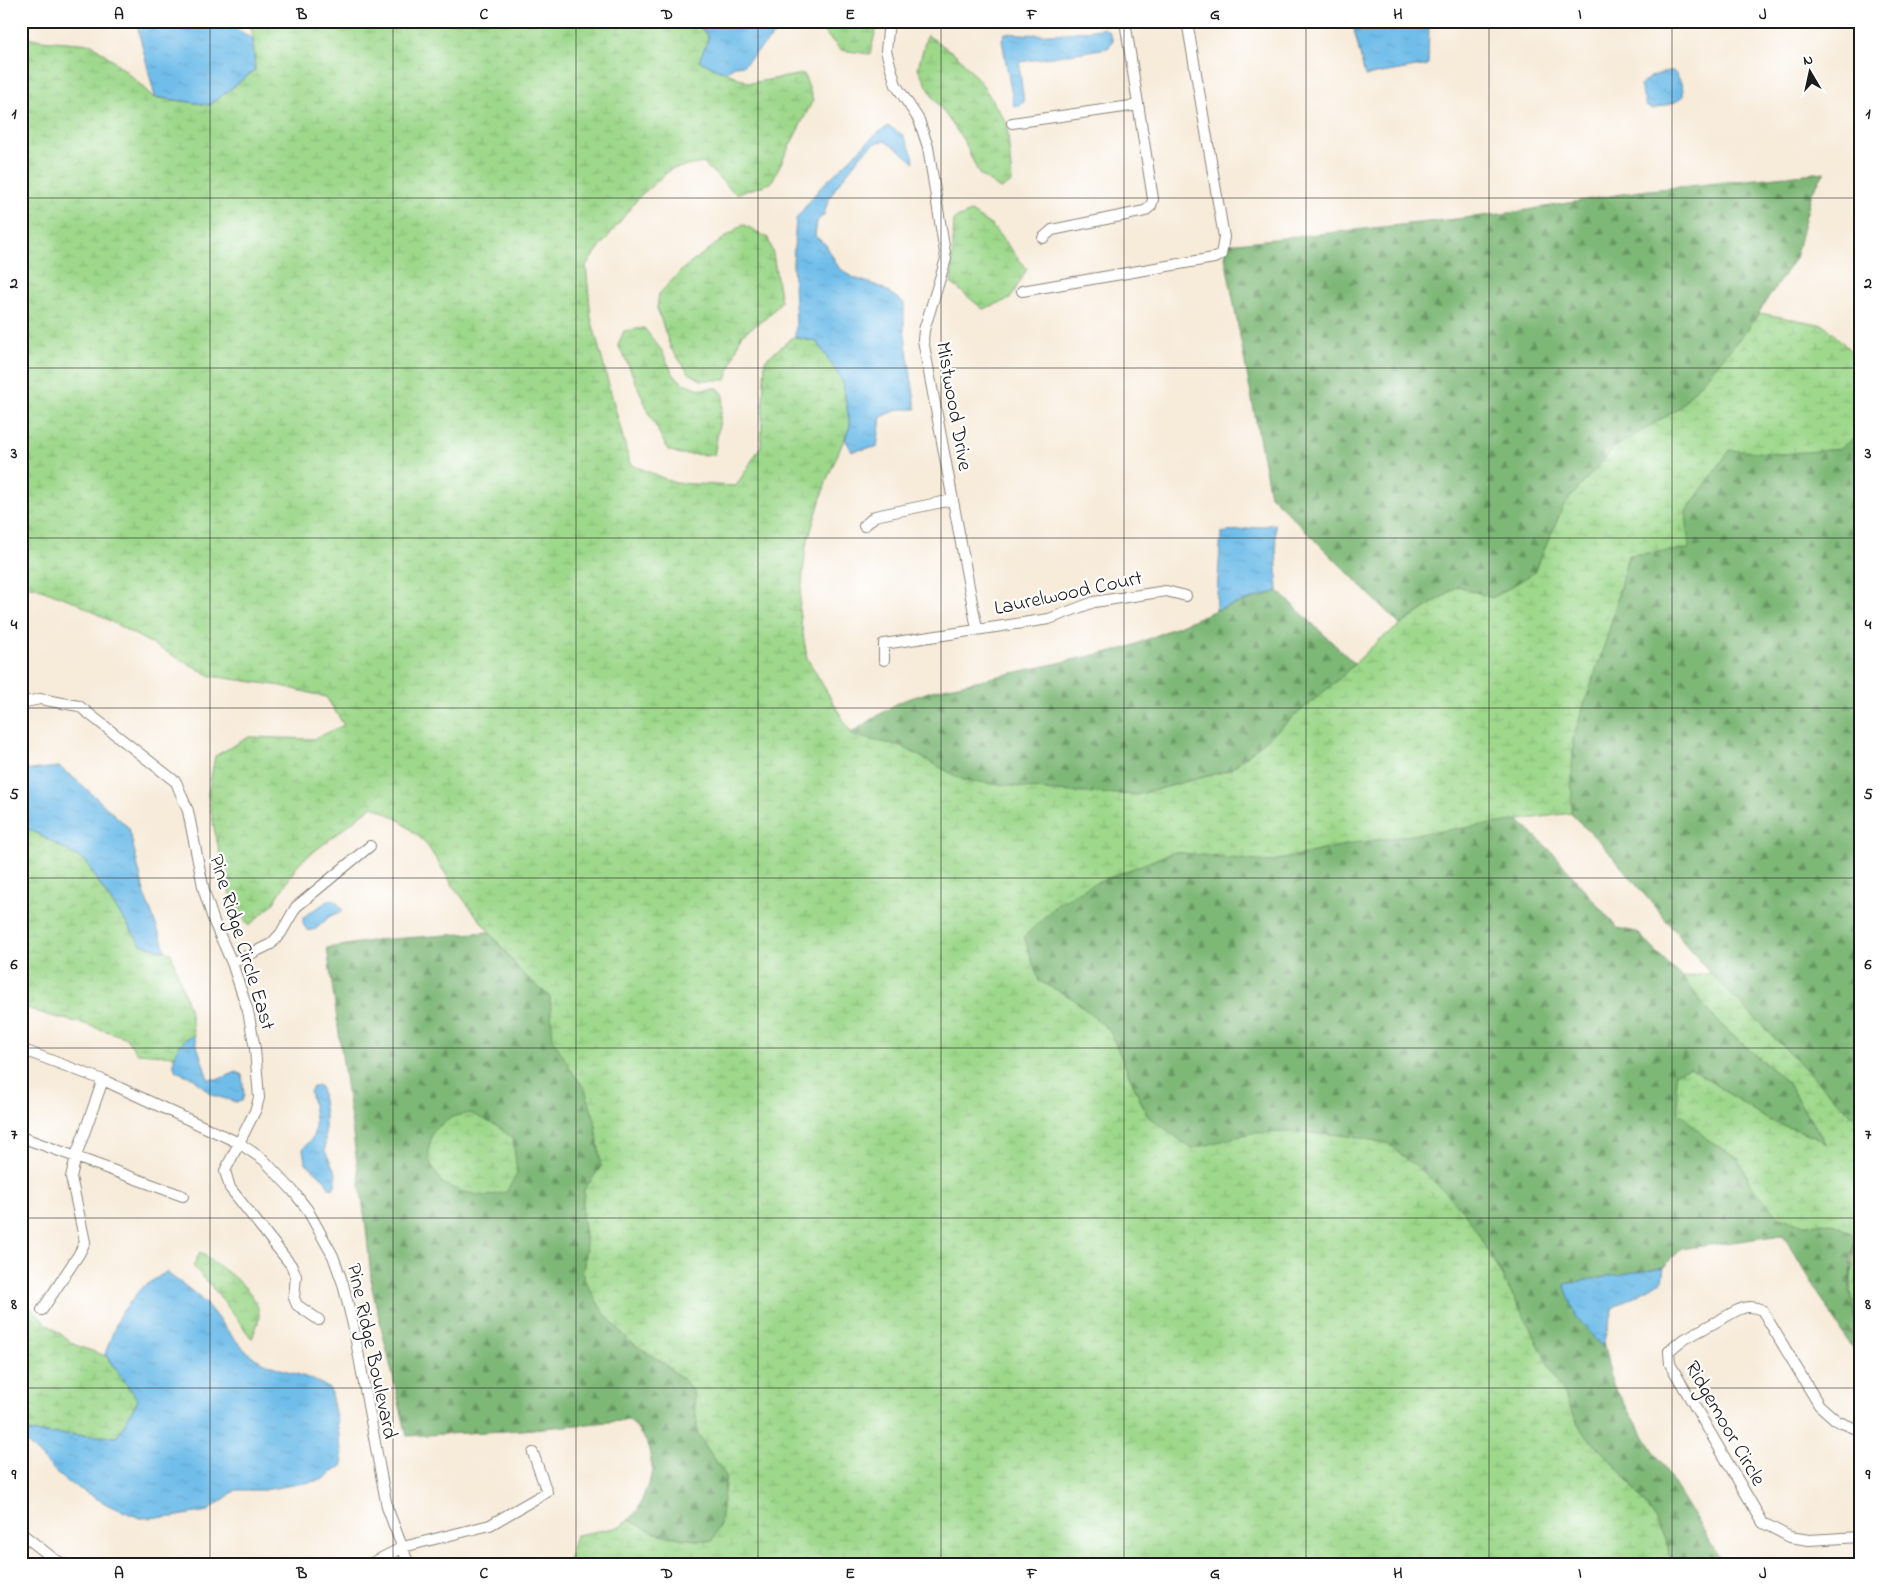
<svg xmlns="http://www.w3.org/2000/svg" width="1882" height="1586" viewBox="0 0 1882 1586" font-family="'Indie Flower',sans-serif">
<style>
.forest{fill:url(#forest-firs);stroke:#4d6a4a}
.wetland{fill:url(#wetland-marsh);stroke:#5c7a54}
.water{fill:url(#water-ripples);stroke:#466c83}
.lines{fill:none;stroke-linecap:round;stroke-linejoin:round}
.minor-casing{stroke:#8a847a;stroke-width:12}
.minor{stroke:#fff;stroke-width:10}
.grid{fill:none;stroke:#1c1c1c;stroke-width:1;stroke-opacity:0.55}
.labels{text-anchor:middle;stroke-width:4.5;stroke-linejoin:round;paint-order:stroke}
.street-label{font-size:21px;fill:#1c1c1c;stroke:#fff}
.neatline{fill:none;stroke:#1c1c1c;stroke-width:2}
.grid-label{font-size:16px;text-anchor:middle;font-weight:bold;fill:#1c1c1c}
</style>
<defs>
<pattern id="forest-firs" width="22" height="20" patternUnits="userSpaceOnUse" patternTransform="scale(1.25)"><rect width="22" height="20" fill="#7eb877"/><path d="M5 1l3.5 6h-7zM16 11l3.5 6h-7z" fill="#669561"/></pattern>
<pattern id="wetland-marsh" width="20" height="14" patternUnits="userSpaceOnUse" patternTransform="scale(1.25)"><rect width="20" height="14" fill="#9dd88b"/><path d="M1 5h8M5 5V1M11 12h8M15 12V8" fill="none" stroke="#87b977"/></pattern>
<pattern id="water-ripples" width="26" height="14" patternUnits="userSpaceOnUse" patternTransform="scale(1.25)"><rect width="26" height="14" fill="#70bdea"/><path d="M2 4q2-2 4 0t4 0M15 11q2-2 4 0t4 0" fill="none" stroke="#60a2c8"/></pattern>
</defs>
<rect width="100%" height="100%" fill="#fff"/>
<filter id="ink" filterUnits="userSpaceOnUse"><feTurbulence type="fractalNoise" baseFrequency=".02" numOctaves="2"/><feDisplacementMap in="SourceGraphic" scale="10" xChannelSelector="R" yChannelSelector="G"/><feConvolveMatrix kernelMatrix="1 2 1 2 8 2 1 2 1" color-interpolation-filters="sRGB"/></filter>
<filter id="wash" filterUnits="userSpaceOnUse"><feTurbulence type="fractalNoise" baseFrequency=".0096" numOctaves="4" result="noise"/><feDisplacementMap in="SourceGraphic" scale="20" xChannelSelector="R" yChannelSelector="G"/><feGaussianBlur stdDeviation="1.12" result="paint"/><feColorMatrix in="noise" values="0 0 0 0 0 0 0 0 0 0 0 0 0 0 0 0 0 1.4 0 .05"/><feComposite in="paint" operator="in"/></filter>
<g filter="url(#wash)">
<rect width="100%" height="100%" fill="#f7ebd9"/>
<!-- forest -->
<path class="forest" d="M1825 172 1812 192 1795 258 1747 330 1678 409 1615 447 1564 505 1534 573 1492 598 1458 586 1400 625 1270 495 1225 257 1228 244 1509 213 1640 191Z
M1861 434V1049L1856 1064 1861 1071V1125L1711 974 1603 845 1570 813 1573 738 1609 631 1628 555 1688 549 1686 511 1730 449 1783 454 1837 449Z
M1278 591 1355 664 1339 679 1230 770 1137 795 1053 791 963 780 901 746 853 736 851 733 899 702 935 690 1127 648 1216 610Z
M1518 820 1553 853 1617 928 1637 932 1687 983 1708 1011 1731 1034 1787 1082 1827 1146 1814 1136 1768 1120 1690 1068 1707 1139 1738 1158 1755 1191 1804 1225 1832 1223 1857 1236 1851 1257 1850 1291 1861 1331V1363L1783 1235 1680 1249 1664 1267 1564 1285 1602 1347 1603 1343 1613 1385 1722 1561 1727 1565H1672L1666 1542 1655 1519 1624 1475 1582 1431 1502 1275 1464 1212 1342 1135 1293 1132 1217 1143 1192 1150 1147 1115 1109 1030 1072 998 1039 981 1024 937 1058 903 1096 883 1174 852 1269 862 1354 843Z
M489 932 522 973 550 997 551 1012 573 1073 585 1089 596 1125 601 1167 584 1190 582 1215 586 1243 583 1277 603 1312 629 1341 662 1362 684 1380 693 1392 698 1434 726 1476 720 1524 712 1541 684 1539 655 1533 628 1520 638 1510 653 1472 648 1444 630 1420 523 1430 407 1436 372 1288 366 1227 327 948 377 940Z"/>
<!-- wetland -->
<path class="wetland" d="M248 21H694L709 36 700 61 750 83 804 74 813 100 771 183 736 194 703 163 671 169 639 197 586 265 591 318 630 464 675 483 736 486 761 446 765 360 793 337 817 342 843 382 850 426 827 479 806 546 799 610 807 658 853 736 901 746 963 780 1053 791 1137 795 1230 770 1339 679 1379 640 1458 586 1492 598 1534 573 1564 505 1615 447 1678 409 1747 330 1759 313 1825 325 1861 361V434L1838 449 1783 454 1730 450 1686 511 1689 549 1628 555 1609 631 1573 738 1571 813 1354 843 1269 862 1174 852 1096 883 1058 903 1024 937 1039 981 1072 998 1109 1030 1147 1115 1192 1149 1252 1133 1293 1132 1342 1135 1387 1143 1430 1178 1464 1212 1476 1230 1526 1320 1582 1431 1624 1475 1655 1519 1666 1542 1672 1565H567L576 1535 620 1527 628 1520 655 1533 684 1539 712 1541 720 1524 726 1476 698 1434 693 1392 684 1380 662 1362 629 1341 603 1312 583 1277 586 1243 582 1215 584 1190 601 1167 596 1125 585 1089 573 1073 553 1039 550 997 522 973 456 890 425 842 398 819 373 806 299 863 273 904 249 926 231 898 215 833 208 794 215 756 249 737 314 739 344 725 326 697 282 686 211 676 73 601 33 586 21 590V35L41 40 92 44 125 70 153 97 210 105 255 70 252 30Z
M813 21H878L870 54 841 50Z
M927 35 958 56 982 84 1007 124 1012 182 1000 189 979 174 964 141 933 97 918 68Z
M971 212 992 226 1027 269 1010 299 983 309 951 283 954 219Z
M743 224 768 238 773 254 781 302 766 318 741 335 726 380H701L689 373 671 349 657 308 659 294 684 268Z
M644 328 662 351 673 374 683 383 700 389 718 388 724 395 714 455 680 454 668 450 650 415 627 362 618 345 624 331Z
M21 830H31L86 861 100 885 141 944 171 953 189 1008 194 1036C184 1038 179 1047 175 1056L137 1053 125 1037 81 1023 47 1015 21 1006Z
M1710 973 1861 1125V1331C1847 1300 1850 1268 1857 1236L1832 1223 1804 1225 1778 1216 1755 1191 1738 1158 1707 1139 1679 1112 1675 1073 1690 1068 1768 1120 1814 1136 1826 1144 1787 1082 1731 1034 1708 1011 1683 978Z
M470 1113 497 1126 513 1139 517 1174 506 1192 484 1196 460 1191 442 1183 429 1161V1145L433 1131 452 1117Z
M200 1252C219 1267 260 1290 259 1316 259 1323 254 1332 252 1339L219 1295 193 1266Z
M21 1299 46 1323 75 1345 106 1356 138 1400 117 1437 21 1432Z"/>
<!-- water -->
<path class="water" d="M136 21H224L253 39 255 70 210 105 155 97Z
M694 21H788L744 65 735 66 725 72 699 61 709 37Z
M1352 21H1429L1428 65 1365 76Z
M1104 28 1110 33 1113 41 1108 48 1020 62V73L1024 102 1020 106 1014 107 1002 40 1005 33C1038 36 1071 34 1104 28Z
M1668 71H1673C1680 79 1684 86 1683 97L1675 102 1653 109 1646 106 1640 86 1648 78Z
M888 126 903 135 913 155 914 162 898 149 884 141 877 142 862 154 836 187 828 201 824 215 817 221 815 236 826 245 839 268 854 278 881 287 904 303V329L916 409H900L881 417 877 447 852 451 845 439 850 426 843 382 817 342 795 337 796 321 793 264 796 219 819 189 875 135Z
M1275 524 1278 591 1216 610 1221 533Z
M59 767 80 783 129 828 145 896 166 951 141 944 100 885 86 861 31 830H21V771Z
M331 899 335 900 343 911 330 916 316 929 308 931C294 916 313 912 320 906 324 904 326 901 331 899Z
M194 1036 208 1079H219L237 1072 242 1075 244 1095 242 1101 236 1102 212 1095 193 1078 176 1071C169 1059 180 1038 194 1036Z
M317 1085 321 1087 325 1115V1151L336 1173V1183L333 1189 329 1187 325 1180 305 1162 303 1149C306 1145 311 1141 313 1136 318 1126 313 1102 310 1092L313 1087Z
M1664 1267 1662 1281 1614 1307 1602 1347 1576 1316 1564 1284Z
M166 1272C179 1282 195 1292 206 1304 220 1320 238 1347 255 1358 279 1372 306 1373 330 1389L337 1422 343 1465 322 1480 264 1490H236L208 1511 172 1517 140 1518 110 1506 64 1480 21 1437V1432L117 1437 138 1400 105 1354 119 1316 141 1288Z"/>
</g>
<g filter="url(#ink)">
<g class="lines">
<!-- minor casing -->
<g class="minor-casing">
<path id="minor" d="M889 21 886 51 896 85 919 120 928 147 946 259 924 330 923 340 977 629
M1012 123 1138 105
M1043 238 1052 230 1145 211 1151 206 1153 199 1125 21
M1022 291 1214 258 1221 255 1224 237 1187 21
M864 526 875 516 952 500
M884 660V644L1049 619 1094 602 1166 591 1186 596
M21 703 40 699 79 706 176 782 188 811 204 891 214 922 232 963 248 1011 255 1049 259 1098 256 1109 225 1171 230 1188 291 1265 296 1276 294 1298 297 1305 319 1320
M232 963 271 944 281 933 296 907 370 846
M21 1049 103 1080 239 1143 264 1160 293 1191 307 1209 333 1256 343 1284 353 1325 387 1507 409 1565
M21 1137 183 1196
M42 1310 79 1254 85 1242 71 1177 76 1156 103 1080
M1861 1428H1854L1837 1421 1819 1405 1762 1310C1752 1306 1746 1306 1736 1311L1681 1341 1669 1351 1670 1364 1763 1523 1790 1537 1809 1540 1861 1537
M21 1533 54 1559 66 1565
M368 1565 403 1547 490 1525 547 1492 533 1453"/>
</g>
<!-- minor -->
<use href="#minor" class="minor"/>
</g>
</g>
<!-- grid -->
<path class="grid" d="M210 21V1565M393 21V1565M576 21V1565M758 21V1565M941 21V1565M1124 21V1565M1306 21V1565M1489 21V1565M1672 21V1565M21 198H1861M21 368H1861M21 538H1861M21 708H1861M21 878H1861M21 1048H1861M21 1218H1861M21 1388H1861"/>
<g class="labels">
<!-- street labels -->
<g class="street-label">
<text transform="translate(955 406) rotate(80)" y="7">Mistwood Drive</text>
<text transform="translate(1068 592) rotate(-12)" y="7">Laurelwood Court</text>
<text transform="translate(243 942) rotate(73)" y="7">Pine Ridge Circle East</text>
<text transform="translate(373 1351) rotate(78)" y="7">Pine Ridge Boulevard</text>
<text transform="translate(1726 1423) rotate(60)" y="7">Ridgemoor Circle</text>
</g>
</g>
<!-- margin -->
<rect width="1882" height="1586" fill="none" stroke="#fff" stroke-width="55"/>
<!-- north arrow -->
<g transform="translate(1810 72) rotate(351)" stroke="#ffffff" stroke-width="4" paint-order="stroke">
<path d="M0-4L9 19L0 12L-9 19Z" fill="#1c1c1c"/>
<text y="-8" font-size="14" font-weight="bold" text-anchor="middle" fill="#1c1c1c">N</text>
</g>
<rect x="28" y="28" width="1826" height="1530" class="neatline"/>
<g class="grid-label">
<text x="119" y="19">A</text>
<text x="302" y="19">B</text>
<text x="484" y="19">C</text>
<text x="667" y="19">D</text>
<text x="850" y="19">E</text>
<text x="1032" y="19">F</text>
<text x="1215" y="19">G</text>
<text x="1398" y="19">H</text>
<text x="1580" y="19">I</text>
<text x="1763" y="19">J</text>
<text x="14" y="118">1</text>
<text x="1868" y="118">1</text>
<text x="14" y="288">2</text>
<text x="1868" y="288">2</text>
<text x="14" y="458">3</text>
<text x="1868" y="458">3</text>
<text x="14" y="629">4</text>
<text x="1868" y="629">4</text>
<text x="14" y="799">5</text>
<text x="1868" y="799">5</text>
<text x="14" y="969">6</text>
<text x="1868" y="969">6</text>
<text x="14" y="1139">7</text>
<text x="1868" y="1139">7</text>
<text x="14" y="1309">8</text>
<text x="1868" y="1309">8</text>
<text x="14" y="1479">9</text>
<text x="1868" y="1479">9</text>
<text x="119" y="1578">A</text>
<text x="302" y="1578">B</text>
<text x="484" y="1578">C</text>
<text x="667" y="1578">D</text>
<text x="850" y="1578">E</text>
<text x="1032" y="1578">F</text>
<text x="1215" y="1578">G</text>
<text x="1398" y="1578">H</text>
<text x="1580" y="1578">I</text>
<text x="1763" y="1578">J</text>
</g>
</svg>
